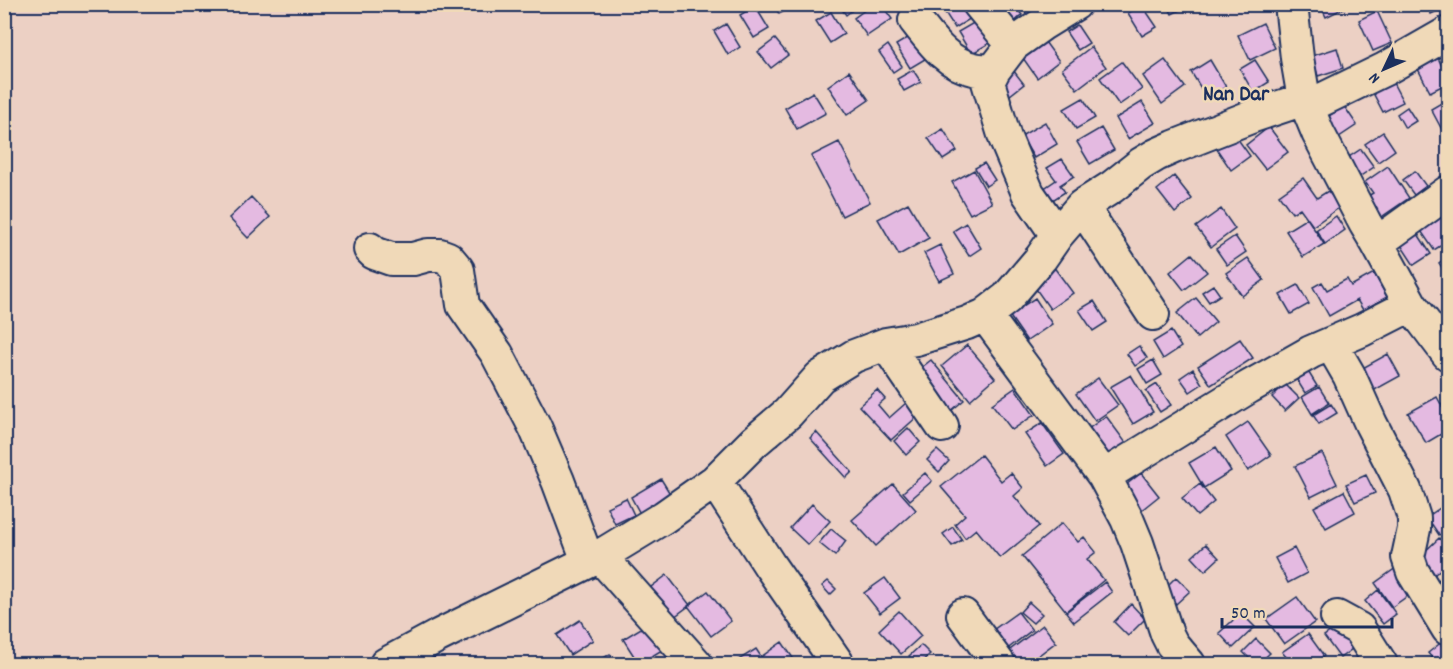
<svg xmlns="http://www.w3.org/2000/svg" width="1453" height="669" viewBox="0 0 1453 669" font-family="Dekko,sans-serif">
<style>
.building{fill:#e4bae1;stroke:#1b2f5e;stroke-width:1.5}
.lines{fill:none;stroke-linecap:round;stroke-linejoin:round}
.minor-casing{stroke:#1b2f5e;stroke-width:36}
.minor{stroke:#f0d9b8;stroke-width:32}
.labels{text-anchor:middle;stroke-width:5;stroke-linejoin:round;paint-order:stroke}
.quarter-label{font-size:22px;font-weight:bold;fill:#1b2f5e;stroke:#f0d9b8}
</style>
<rect width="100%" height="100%" fill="#ecd0c4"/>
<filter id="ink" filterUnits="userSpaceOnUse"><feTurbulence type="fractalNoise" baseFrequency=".0167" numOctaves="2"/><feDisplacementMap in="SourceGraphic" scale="12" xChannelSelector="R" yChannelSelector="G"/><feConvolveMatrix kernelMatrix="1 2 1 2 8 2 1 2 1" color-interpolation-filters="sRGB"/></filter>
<g filter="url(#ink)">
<!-- building -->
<path class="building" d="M774 4H798L779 14Z
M838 4H860L846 15Z
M873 4H881L892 19 867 36 854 18Z
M938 4H959L944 13Z
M960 4H972L978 14 955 28 946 14Z
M1003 4H1013L1022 15 1012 24 999 8Z
M1020 4H1040L1043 9 1029 18Z
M1167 4H1190V5L1172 14Z
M1320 4H1345L1346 7 1326 17Z
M1426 4H1448V6L1431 14Z
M1142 5 1157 27 1142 36 1128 13Z
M755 6 769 29 754 38 740 15Z
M1377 11 1392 43 1373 51 1359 20Z
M831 12 844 34 830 43 816 21Z
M982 18 995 40 971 54 958 32Z
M1263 23 1275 48 1250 60 1238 35Z
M726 24 740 47 728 55 714 31Z
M1077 25 1089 43 1078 50 1066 32Z
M1040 35 1059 61 1037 78 1018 51Z
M911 36 925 59 910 68 896 45Z
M775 39 788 55 771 68 758 52Z
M888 45 902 66 893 72 879 52Z
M1091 47 1106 67 1077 89 1062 69Z
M1337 48 1343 68 1318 76 1312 56Z
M1438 58 1448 79V83L1430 92 1418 69Z
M1165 60 1185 87 1162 104 1143 76Z
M1210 60 1226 87 1207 98 1191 72Z
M1255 60 1269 82 1253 92 1240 69Z
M1122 62 1142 89 1119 105 1100 78Z
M913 70 921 82 904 91 897 79Z
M1013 70 1024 84 1005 99 993 86Z
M849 71 869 100 847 115 828 86Z
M1391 79 1403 102 1383 112 1371 89Z
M813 92 826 113 797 129 785 108Z
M1083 98 1095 118 1076 129 1064 109Z
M1448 99V141L1431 109Z
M1142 102 1155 123 1128 139 1116 118Z
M1344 106 1357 125 1339 137 1326 118Z
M1407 107 1416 121 1405 128 1397 114Z
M1045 122 1057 144 1034 158 1021 136Z
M1269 127 1288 152 1265 169 1246 145Z
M1101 128 1114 150 1090 164 1077 142Z
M943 129 957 151 943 160 928 138Z
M1232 131 1250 156 1231 170 1214 145Z
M1383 132 1395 150 1378 162 1365 144Z
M839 142 870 202 842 216 811 156Z
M1361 149 1374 167 1356 179 1343 161Z
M1062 159 1074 176 1060 185 1065 192 1048 203 1040 191 1056 180 1047 168Z
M984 163 995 180 986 186 975 168Z
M1388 166 1409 198 1377 220 1363 199 1373 193 1365 182Z
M974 170 992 203 970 214 952 182Z
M1415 171 1426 186 1414 195 1403 180Z
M1174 176 1192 199 1175 213 1157 190Z
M1303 178 1317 198 1328 191 1340 207 1313 226 1300 208 1292 213 1279 195Z
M251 197 270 217 248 238 229 218Z
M908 203 929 238 899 255 878 219Z
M1440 205 1448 218V241L1434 250 1415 222Z
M1221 209 1235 229 1211 247 1196 227Z
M1336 216 1345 230 1325 244 1316 230Z
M1307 218 1324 244 1303 257 1286 231Z
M966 223 981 248 969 256 953 231Z
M1416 231 1431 254 1414 265 1399 242Z
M1235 236 1246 252 1227 265 1216 249Z
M940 245 954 274 939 281 924 253Z
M1192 254 1207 272 1184 290 1170 272Z
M1448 256V277L1439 263Z
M1248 258 1264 280 1242 296 1226 273Z
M1053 266 1073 293 1050 309 1031 282Z
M1374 273 1387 297 1363 310 1357 300 1329 316 1313 287 1322 282 1327 290 1347 279 1351 286Z
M1213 285 1220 295 1209 302 1202 292Z
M1298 285 1309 304 1291 314 1280 295Z
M1035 298 1052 324 1027 341 1009 315Z
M1196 298 1216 322 1197 338 1177 313Z
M1094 301 1107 322 1093 331 1079 310Z
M1171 331 1181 347 1163 359 1153 342Z
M1240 339 1253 358 1211 385 1198 366Z
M967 345 995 378 970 400 942 366Z
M1139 346 1147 358 1135 366 1127 354Z
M1388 354 1400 376 1371 392 1359 370Z
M931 360 964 400 951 411 917 371Z
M1153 360 1162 375 1147 384 1138 369Z
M1304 365 1317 386 1305 393 1292 372Z
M1193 369 1202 384 1190 392 1180 378Z
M1131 375 1153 412 1133 424 1110 387Z
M1098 378 1118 405 1095 421 1076 394Z
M1157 384 1171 405 1160 412 1146 391Z
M1285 384 1299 398 1285 411 1272 397Z
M1319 387 1329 403 1312 414 1302 397Z
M1015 388 1034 415 1012 430 992 404Z
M877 390 885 399 878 405 889 418 906 403 918 416 891 440 859 406Z
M1437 397 1448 417V430L1426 443 1408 413Z
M1331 404 1337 413 1319 424 1313 415Z
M1106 416 1126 443 1103 460 1084 432Z
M1248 422 1271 455 1248 471 1226 437Z
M1042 423 1064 454 1047 466 1025 434Z
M908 428 920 442 906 455 894 441Z
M816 432 852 472 846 478 810 438Z
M1216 447 1231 471 1204 488 1189 463Z
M937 450 949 461 939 472 927 460Z
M1322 453 1337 484 1311 497 1295 466Z
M981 455 1001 481 1011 473 1023 488 1014 496 1039 526 1000 558 976 529 965 538 955 524 965 515 941 487Z
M925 473 932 481 910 500 903 492Z
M1141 473 1159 496 1139 512 1121 489Z
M1366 475 1375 493 1355 502 1346 484Z
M661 479 674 500 643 519 631 497Z
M893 484 916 510 876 546 852 520Z
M1200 484 1214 502 1197 516 1182 498Z
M1344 491 1355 512 1326 528 1314 507Z
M626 498 634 515 615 524 607 507Z
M812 504 830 521 808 545 790 528Z
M1443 506 1448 514V529L1439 535 1427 517Z
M1062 523 1078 542 1084 537 1096 552 1087 559 1104 580 1066 611 1022 556Z
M953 527 962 540 952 546 943 534Z
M831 529 846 541 835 556 819 543Z
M1439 538 1448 548V562L1432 577 1416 560Z
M1206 544 1219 558 1205 571 1192 557Z
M1294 548 1307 573 1288 583 1275 558Z
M1400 565 1416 590 1392 607 1375 583Z
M1448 571V601L1431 587Z
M667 575 690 605 670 620 647 590Z
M1176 577 1190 591 1176 604 1163 590Z
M885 578 900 598 880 613 864 593Z
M828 581 836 589 830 595 822 586Z
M1105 582 1112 592 1074 622 1066 612Z
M1378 590 1396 614 1383 624 1365 601Z
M708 591 731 621 711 636 688 606Z
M1297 597 1315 622 1284 644 1266 619Z
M1029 602 1042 614 1033 623 1020 612Z
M1131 604 1145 619 1128 636 1114 622Z
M899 611 921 636 901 654 879 630Z
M1018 612 1032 630 1001 654 986 635Z
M1241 613 1255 627 1233 648 1219 633Z
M580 620 593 640 570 655 557 635Z
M646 625 662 650 639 664 623 639Z
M1043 625 1056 642 1027 664H1008L1002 656Z
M1340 625 1356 646 1340 658 1324 636Z
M1308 634 1324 656 1312 664H1292L1282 652Z
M1256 639 1270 653 1258 664H1255L1243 652Z
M1443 641 1448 648V661L1443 664H1437L1428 653Z
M782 642 797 664H766L761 657Z
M921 645 930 654 919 664H917L909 656Z
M756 649 766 664H732Z
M610 654 617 664H594Z"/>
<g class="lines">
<!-- minor casing -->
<g class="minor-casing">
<path id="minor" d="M979 4 1013 45
M1291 4 1297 58 1304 99 1318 133 1365 223 1377 243 1411 305 1448 354
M915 20C931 40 947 64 974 69 980 71 987 70 994 70
M1307 107 1385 69 1448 33
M1082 206 1153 314
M1057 235 1028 193 1005 138 988 82 994 70 1013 45 1041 25 1075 4
M1377 243 1448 192
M370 249 374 253 391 259H413L428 255H440L448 258 458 270 463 305 497 354 535 427 558 481 588 561
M985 315 1007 298 1041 258 1057 235 1082 206 1112 187 1141 164 1156 155 1174 147 1253 116 1304 99
M886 344 942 426
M1331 344 1349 375 1371 424 1405 490 1414 518V529L1408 557 1413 572 1448 629
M1104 476 1249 387 1311 352 1362 330 1411 305
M715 481 770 566 838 664
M600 556 696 664
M963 615 999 664
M1337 617 1359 629 1381 664
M386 664 438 636 600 556 664 517 715 481 754 442 788 413 820 377 854 356 886 344 916 339 967 323 985 315 1104 476 1127 519 1137 543 1167 634 1172 644 1189 664"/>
</g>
<!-- minor -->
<use href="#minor" class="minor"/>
</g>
</g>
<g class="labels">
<!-- quarter labels -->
<g class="quarter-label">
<text x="1236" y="100">Nan Dar</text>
</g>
</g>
<!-- margin -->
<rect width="1453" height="669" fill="none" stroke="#f0d9b8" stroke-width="24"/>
<rect x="12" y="12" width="1429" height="645" fill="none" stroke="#1b2f5e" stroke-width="2" filter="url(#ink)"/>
<!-- north arrow -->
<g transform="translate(1384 69) rotate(226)" stroke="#f0d9b8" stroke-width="4.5" paint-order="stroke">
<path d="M0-4.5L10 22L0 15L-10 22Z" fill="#1b2f5e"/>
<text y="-9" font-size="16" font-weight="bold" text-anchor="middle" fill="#1b2f5e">N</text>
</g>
<!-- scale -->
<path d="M1222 618v9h170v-9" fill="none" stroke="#1b2f5e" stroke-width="3"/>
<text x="1231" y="618" font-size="18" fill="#1b2f5e" stroke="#f0d9b8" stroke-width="4.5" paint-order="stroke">50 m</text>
</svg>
